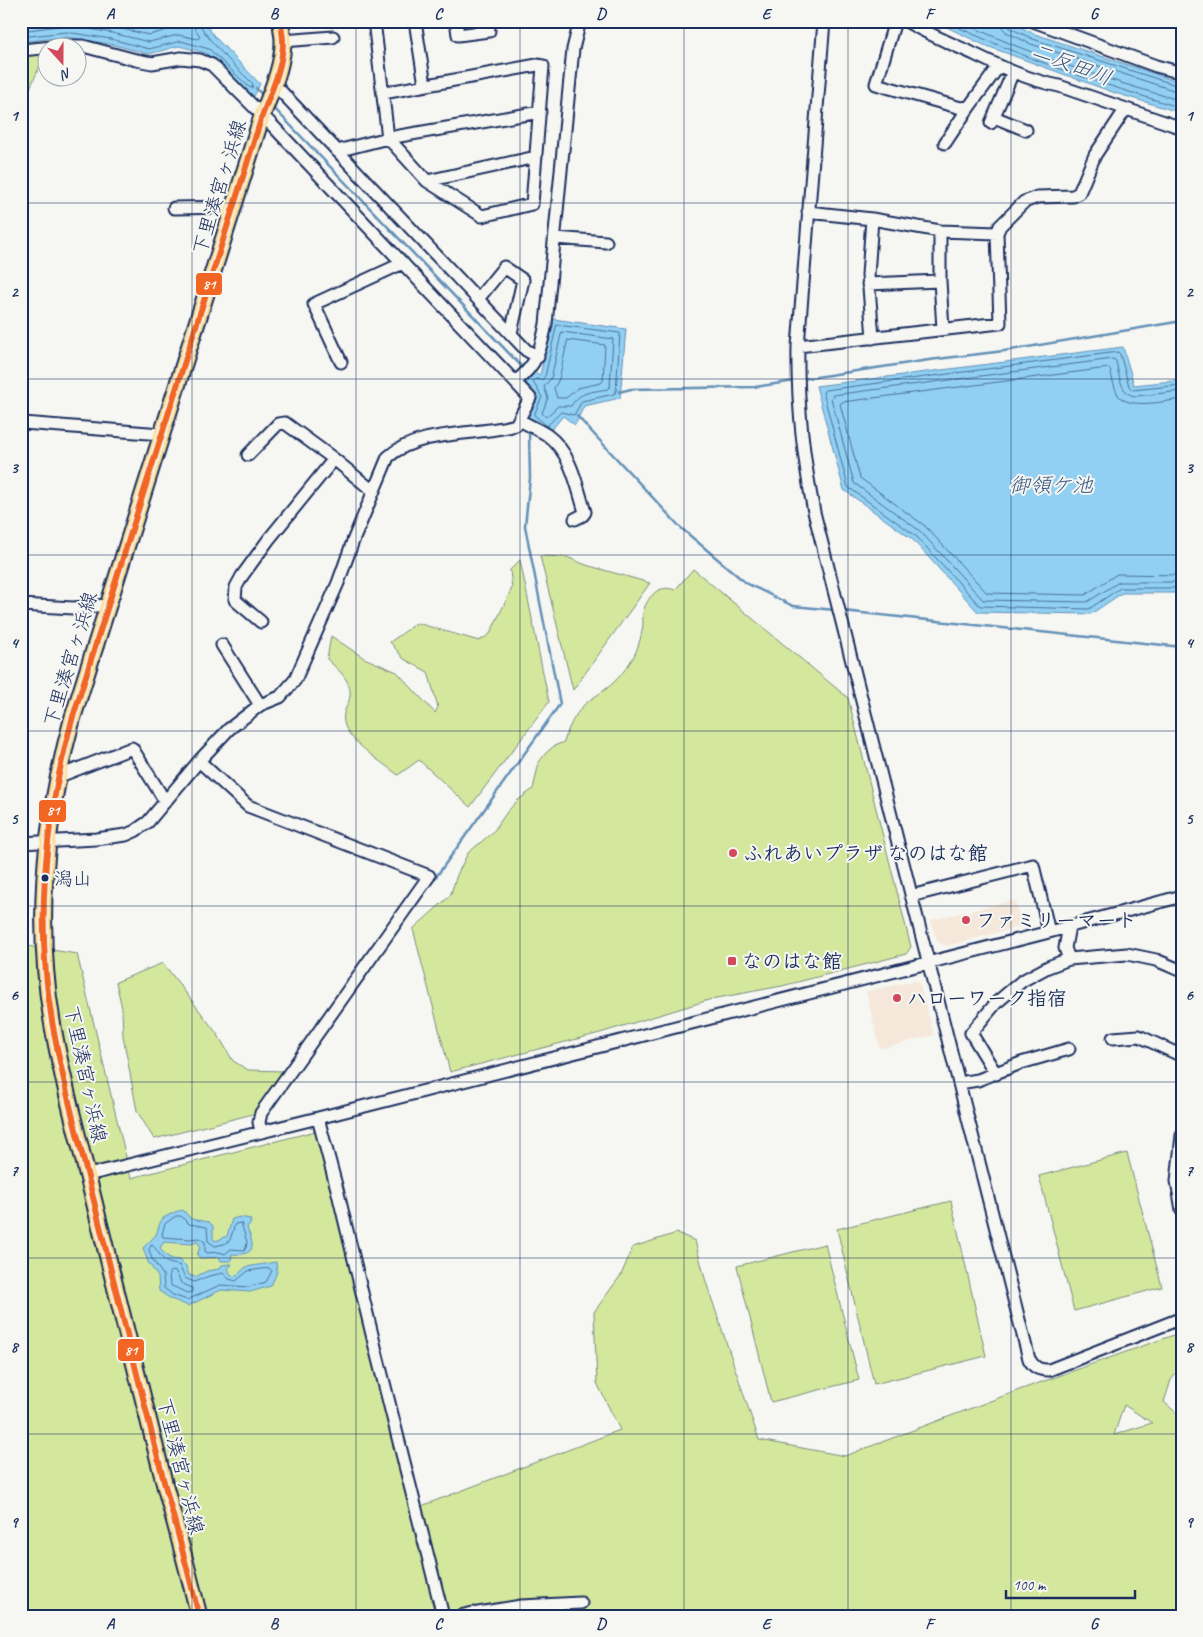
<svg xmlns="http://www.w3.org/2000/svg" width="1203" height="1637" viewBox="0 0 1203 1637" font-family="Caveat,'Klee One',sans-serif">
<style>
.built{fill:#f5e8da}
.green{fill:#d4e89d;stroke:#788c7e;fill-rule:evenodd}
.water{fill:#91d0f2;stroke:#6290b7}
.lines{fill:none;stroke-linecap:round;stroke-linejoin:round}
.shore{stroke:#4a6f99;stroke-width:1}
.stream{stroke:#6290b7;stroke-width:2.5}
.minor-casing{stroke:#1b2f5e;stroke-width:15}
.major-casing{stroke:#1b2f5e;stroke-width:19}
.minor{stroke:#f6f6f2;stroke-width:11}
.major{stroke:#fadf96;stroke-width:15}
.bus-1-casing{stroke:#f6f6f2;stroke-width:10}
.bus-1{stroke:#f26522;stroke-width:6}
.grid{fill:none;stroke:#1b2f5e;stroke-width:1;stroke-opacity:0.55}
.poi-dot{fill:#d1495b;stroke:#f6f6f2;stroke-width:2}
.bus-dot{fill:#1b2f5e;stroke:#f6f6f2;stroke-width:2}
.labels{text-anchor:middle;stroke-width:4;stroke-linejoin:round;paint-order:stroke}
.bus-label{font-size:19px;fill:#1b2f5e;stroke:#f6f6f2;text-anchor:start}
.street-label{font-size:20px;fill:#1b2f5e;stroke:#f6f6f2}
.poi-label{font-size:20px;font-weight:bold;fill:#1b2f5e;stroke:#f6f6f2;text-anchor:start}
.water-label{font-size:21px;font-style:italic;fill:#385783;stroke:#f6f6f2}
.line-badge{stroke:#f6f6f2;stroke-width:2}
.badge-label{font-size:14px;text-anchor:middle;font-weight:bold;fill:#fff}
.neatline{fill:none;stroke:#1b2f5e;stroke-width:2}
.grid-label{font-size:16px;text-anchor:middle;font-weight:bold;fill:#1b2f5e}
</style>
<rect width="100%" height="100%" fill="#f6f6f2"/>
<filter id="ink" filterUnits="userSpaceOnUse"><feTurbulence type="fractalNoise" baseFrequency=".02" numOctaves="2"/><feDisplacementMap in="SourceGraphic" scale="10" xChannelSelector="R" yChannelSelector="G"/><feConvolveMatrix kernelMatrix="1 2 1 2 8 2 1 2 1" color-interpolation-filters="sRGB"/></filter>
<g filter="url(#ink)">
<!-- built -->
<path class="built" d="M1015 900 1022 926 947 946 937 941 931 920Z
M915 981 919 982 934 1035 880 1049 866 991Z"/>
<!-- green -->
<path class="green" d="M21 21H60L21 108Z
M540 556 567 557 586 565 650 583 573 690Z
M520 560 549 702 470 807 419 760 398 775C382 762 353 745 345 726 340 712 349 706 350 696 352 680 337 669 327 659L331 636 364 658 397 672 435 713 438 707 428 672 404 659 390 642 417 623 479 641 490 634 512 588 510 570Z
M693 569 848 698 911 947 906 954 782 986 712 999 600 1033 450 1072 413 929 450 896 457 875 468 853 493 832 507 812 517 801 533 789 539 762 546 753 554 746 564 742C568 728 574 716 584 705 590 699 598 695 606 689 617 681 628 667 635 654 639 645 642 634 643 624 643 619 642 614 644 609 649 595 660 584 675 590Z
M21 945 77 954 131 1178 316 1131 411 1510 620 1430 597 1383 594 1312 621 1275 633 1247 677 1233 695 1241 706 1282 759 1440 845 1456 1022 1389 1182 1332V1365L1171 1380 1164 1402 1179 1415H1182V1616H21ZM1124 1405 1152 1423 1114 1435Z
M163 963 218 1035 233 1061 248 1070 283 1071 257 1113 154 1139 137 1111 123 1036 122 1008 116 982Z
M1127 1153 1162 1287 1074 1311 1039 1176Z
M951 1201 986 1356 874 1384 837 1229Z
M825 1244 859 1380 771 1402 737 1266Z"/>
<!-- water -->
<path class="water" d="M21 21H204L214 36 260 84 253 98 206 53 179 46 149 54 110 44 65 37 21 42Z
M934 21H1008L1035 34 1182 83V113L1115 93 984 45Z
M553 319 626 329 620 398 584 406 575 425 563 416 548 434 527 416 537 397 526 383 533 371 540 375Z
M1123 347 1134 385 1182 380V593H1122L1091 614 978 612 912 539 844 490 816 386Z
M183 1210 191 1219 209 1222 213 1226V1239L216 1241 227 1236 232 1219 240 1217 250 1219 251 1223 247 1227C248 1232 250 1235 251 1239 256 1254 243 1255 232 1254L231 1261H221L219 1257 200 1258 197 1255 200 1247 199 1244 197 1242 191 1244 164 1242 160 1248C165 1256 171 1260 180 1260L186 1266 189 1275 195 1277 207 1271 219 1269 222 1265 232 1264 228 1269 231 1275 236 1276 246 1267 276 1262 277 1272 271 1286 250 1292 221 1290 188 1306 171 1299 159 1291 158 1277 148 1262 143 1248 156 1235 160 1223 163 1218 175 1212Z"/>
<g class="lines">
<!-- shore -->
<path class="shore" d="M87 21 149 35 175 28H184L186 21
M945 21C1021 58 1101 84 1182 108
M960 21C1029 55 1108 80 1182 101
M1002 21V27L1006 32 1031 44 1182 93
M1008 21 1010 28 1033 39 1182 87
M21 31 66 25 112 33 149 42 178 35 198 39 200 36 194 27 193 21
M21 37 66 32 111 39 149 49 181 41 209 49 249 87 252 88 253 84C241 72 201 35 199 21
M557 325 620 333 616 392 614 394 582 401 574 415 561 412 547 426 534 415 542 397 533 382 535 379 542 380 545 376Z
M562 332 613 339 610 387 608 389C592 392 580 391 571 406H558L546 417 542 413 548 398 544 387 551 378Z
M568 340 605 345 603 381 601 383 578 388 566 398H557L554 388 559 379Z
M1182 385 1132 390 1129 386 1120 354 1118 352 825 390 823 392 848 487 916 536 980 606 1089 609 1120 588H1182
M1182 391 1136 396C1120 395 1119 374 1116 361L1113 359 833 395 831 398 854 483 920 531 983 600 1087 602 1119 582H1182
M1182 399C1165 401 1129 410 1118 395 1114 388 1112 377 1110 369L1108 368 842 402 840 404 860 478 925 526 987 593 1085 595 1117 574 1182 575
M176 1216H181L189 1224 207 1227 208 1241 215 1246 224 1244 230 1240 235 1224 241 1223 247 1242 246 1248 244 1250 231 1249 225 1254 219 1252 207 1253 205 1251V1242L199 1238 190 1239 163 1237 162 1234 165 1224Z
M152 1245C163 1255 159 1263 179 1265L185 1278 194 1282 209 1276 223 1273 229 1279 236 1281 248 1271 269 1268 272 1271 266 1282 249 1287 220 1285 187 1300 173 1295 164 1288 163 1275 152 1259 149 1250Z
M171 1271 176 1272 181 1283 192 1288V1292L187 1293 170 1285 169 1273Z"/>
<!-- stream -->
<path class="stream" d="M256 88 264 97
M271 105 525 370
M803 379 929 360 1004 351 1182 321
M619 392 631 389 755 387 795 381
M577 416 681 528 746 583 793 606 835 610
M843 611 1182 647
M418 902 560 704 525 526 530 478 529 433"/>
<!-- minor casing -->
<g class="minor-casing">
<path id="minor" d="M374 21 388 138 427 181 482 216 532 204 543 66 537 65 383 93
M415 21 425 85
M456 21 458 35 489 31 488 21
M824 21 798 346C797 402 803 457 814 512L1029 1359C1034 1368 1039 1370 1049 1370L1182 1318
M895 21 876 84 961 108 969 107 999 66
M906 21C928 34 952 44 976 55 1003 68 1029 80 1059 86L1182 128
M1033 21 1156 66 1182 73
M283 41 333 37
M21 50 64 46H83L136 60 152 63 181 58 200 60 212 65 272 125 530 398 516 425C478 436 419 429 388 457L353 541 338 583 295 680 280 697 260 705 229 729 199 761 148 822 135 831 126 835 96 839 21 843
M274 84 526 350 538 357
M994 117 1026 130
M991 123 1013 72
M945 143 969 107
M337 151 388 138 540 112
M427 181 536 157
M174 208 234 207
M808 212 872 219 940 231 997 233
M872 219 868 275 873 338
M940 231V281L943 329
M555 238 606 242
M868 284 940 281
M478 299 504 267 523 280 511 333
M798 346 1000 323 997 233 1000 226 1024 202 1037 197 1073 196 1079 193 1095 155 1125 110
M341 362 314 304 403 263
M515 382C537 365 541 349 546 324L569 89 573 49 580 21
M519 420C528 425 538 429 547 435 571 452 577 486 585 512L583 515 575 519
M23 423 161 434
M248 455 278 424 285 423 334 459 373 491
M21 605 73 608 107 605
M261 622 235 600 236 587 242 576 269 539 334 459
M222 645 260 705
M199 761 248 806 429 876 261 1113 259 1122 261 1132
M57 777 132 748 165 801
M911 896 1033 865 1049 932
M1069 959 1065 948 1069 926
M1113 1038 1139 1036 1182 1056
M996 1074 971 1033 996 1003 1022 981 1048 967 1069 959 1127 954 1156 960 1182 971
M959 1083 978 1080 1021 1063 1069 1049
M318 1118 337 1189 376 1351 443 1616
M1182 1135 1177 1181 1182 1210
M88 1175 318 1118 1049 932 1182 896
M478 1613 521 1606 581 1603
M460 1616 473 1613 483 1616"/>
</g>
<!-- major casing -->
<g class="major-casing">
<path id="major" d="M199 1616C188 1571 176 1526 164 1482 142 1394 120 1306 98 1218 83 1153 63 1088 52 1021 35 920 45 818 72 720L262 116C271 92 283 67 283 41 283 35 281 28 281 21"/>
</g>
<!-- minor -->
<use href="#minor" class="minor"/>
<!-- major -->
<use href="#major" class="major"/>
<!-- bus-1 casing -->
<g class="bus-1-casing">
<path id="bus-1" d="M199 1616C188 1571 176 1526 164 1482 142 1394 120 1306 98 1218 83 1153 63 1088 52 1021 35 920 45 818 72 720L262 116C271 92 283 67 283 41 283 35 281 28 281 21"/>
</g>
<!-- bus-1 -->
<use href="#bus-1" class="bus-1"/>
</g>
</g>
<!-- grid -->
<path class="grid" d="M192 21V1616M356 21V1616M520 21V1616M684 21V1616M848 21V1616M1011 21V1616M21 203H1182M21 379H1182M21 555H1182M21 731H1182M21 906H1182M21 1082H1182M21 1258H1182M21 1434H1182"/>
<!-- markers -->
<g class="poi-dot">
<circle cx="733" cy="853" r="5"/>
<circle cx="966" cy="920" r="5"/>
<rect x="727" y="956" width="10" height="10" rx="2.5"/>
<circle cx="897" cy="998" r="5"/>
</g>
<circle class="bus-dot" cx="45" cy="878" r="4.5"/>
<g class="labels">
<!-- bus labels -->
<g class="bus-label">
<text x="54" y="885">潟山</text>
</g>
<!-- street labels -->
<g class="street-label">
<text transform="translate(219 187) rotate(-73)" y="7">下里湊宮ヶ浜線</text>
<text transform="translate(70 659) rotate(-73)" y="7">下里湊宮ヶ浜線</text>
<text transform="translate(86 1074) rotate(78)" y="7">下里湊宮ヶ浜線</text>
<text transform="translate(181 1466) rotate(76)" y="7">下里湊宮ヶ浜線</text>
</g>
<!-- poi labels -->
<g class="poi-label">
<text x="743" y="860">ふれあいプラザ なのはな館</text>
<text x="976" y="927">ファミリーマート</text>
<text x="742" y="968">なのはな館</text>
<text x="907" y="1005">ハローワーク指宿</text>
</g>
<!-- water labels -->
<g class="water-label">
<text transform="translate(1072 64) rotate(21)" y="7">二反田川</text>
<text x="1051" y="492">御領ケ池</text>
</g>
</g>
<g class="line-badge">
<rect x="195" y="272" width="28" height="24" rx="5" fill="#f26522"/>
<rect x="38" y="799" width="29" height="24" rx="5" fill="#f26522"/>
<rect x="117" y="1338" width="28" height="24" rx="5" fill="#f26522"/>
</g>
<g class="badge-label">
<text x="209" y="289">81</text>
<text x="53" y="815">81</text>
<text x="131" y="1355">81</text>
</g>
<!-- margin -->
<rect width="1203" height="1637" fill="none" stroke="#f6f6f2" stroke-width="55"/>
<!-- north arrow -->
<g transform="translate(62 62) rotate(159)"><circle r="24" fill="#f6f6f2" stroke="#9ea6b7"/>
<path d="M0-4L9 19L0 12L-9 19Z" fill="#d1495b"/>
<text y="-8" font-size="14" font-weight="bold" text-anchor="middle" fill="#1b2f5e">N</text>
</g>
<!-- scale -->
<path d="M1006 1590v8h129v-8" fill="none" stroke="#1b2f5e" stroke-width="2.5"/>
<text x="1013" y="1590" font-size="15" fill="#1b2f5e" stroke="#f6f6f2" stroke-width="4" paint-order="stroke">100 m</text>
<rect x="28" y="28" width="1148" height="1582" class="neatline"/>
<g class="grid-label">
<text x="110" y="19">A</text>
<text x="274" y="19">B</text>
<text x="438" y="19">C</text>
<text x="601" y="19">D</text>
<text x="766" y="19">E</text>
<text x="929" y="19">F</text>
<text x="1094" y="19">G</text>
<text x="14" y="121">1</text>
<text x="1189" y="121">1</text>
<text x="14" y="297">2</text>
<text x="1189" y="297">2</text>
<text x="14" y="473">3</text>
<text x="1189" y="473">3</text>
<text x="14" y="648">4</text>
<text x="1189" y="648">4</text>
<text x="14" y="824">5</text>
<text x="1189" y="824">5</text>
<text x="14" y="1000">6</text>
<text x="1189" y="1000">6</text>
<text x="14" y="1176">7</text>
<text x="1189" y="1176">7</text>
<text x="14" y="1352">8</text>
<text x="1189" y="1352">8</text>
<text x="14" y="1527">9</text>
<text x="1189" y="1527">9</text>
<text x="110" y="1629">A</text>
<text x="274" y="1629">B</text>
<text x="438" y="1629">C</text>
<text x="601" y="1629">D</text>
<text x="766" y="1629">E</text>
<text x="929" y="1629">F</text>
<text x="1094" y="1629">G</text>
</g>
</svg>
